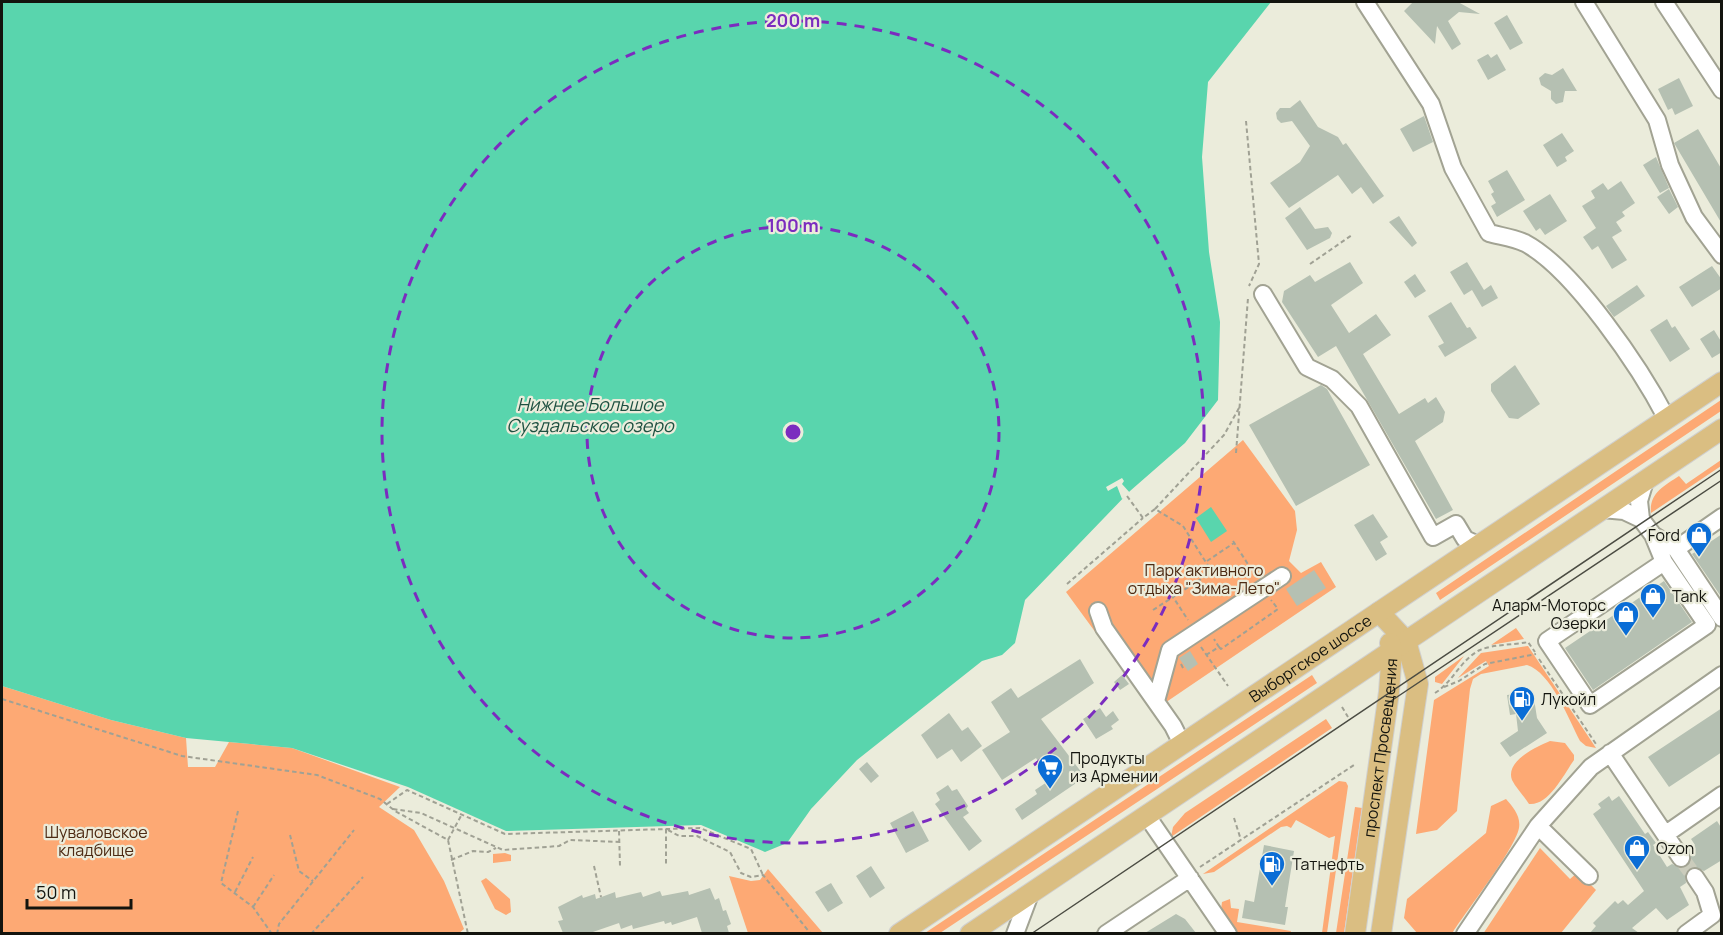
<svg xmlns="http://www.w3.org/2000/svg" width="1723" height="935" viewBox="0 0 1723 935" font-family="Manrope,sans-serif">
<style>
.green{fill:#fda974}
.water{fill:#59d5ad}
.pier{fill:#ebecdb}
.building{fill:#b5c0b2}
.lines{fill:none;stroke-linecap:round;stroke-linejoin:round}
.minor-tunnel{stroke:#cbccbc;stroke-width:16;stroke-dasharray:16 8;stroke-linecap:butt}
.minor-casing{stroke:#a2a393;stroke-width:20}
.major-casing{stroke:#d0d0cf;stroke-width:22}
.path{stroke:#a0a194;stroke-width:2;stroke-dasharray:4.5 3;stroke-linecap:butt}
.minor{stroke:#fff;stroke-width:16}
.major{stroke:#dabe82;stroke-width:20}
.tram{stroke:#4b4c43;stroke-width:1.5}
.ring{fill:none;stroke:#7b2cbf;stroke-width:3;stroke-dasharray:10 8}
.labels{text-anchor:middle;stroke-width:4.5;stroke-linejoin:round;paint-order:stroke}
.poi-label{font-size:16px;fill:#13140e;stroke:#ebecdb;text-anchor:start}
.park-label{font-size:16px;fill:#4d2a13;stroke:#ebecdb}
.street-label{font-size:16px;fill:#13140e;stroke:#ebecdb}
.water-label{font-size:18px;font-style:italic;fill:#1d5040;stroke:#ebecdb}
.centre{fill:#7b2cbf;stroke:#ebecdb;stroke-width:3}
.ring-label{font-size:18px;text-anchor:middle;font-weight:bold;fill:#7b2cbf;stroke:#ebecdb;stroke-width:4.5;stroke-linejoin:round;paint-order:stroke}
</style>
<rect width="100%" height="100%" fill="#ebecdb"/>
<!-- green -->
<path class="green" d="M1721 400V411L1440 600 1436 593Z
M1243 440 1295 511 1297 530 1289 561 1301 573 1321 562 1336 587 1153 711 1066 592Z
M1721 460V466L1651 513C1649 493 1664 486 1679 476L1686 484Z
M1516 628 1524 639 1491 645Z
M1528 646 1596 748 1586 746 1580 741C1569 720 1551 672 1527 665L1481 674 1473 679 1470 689 1457 811 1437 830 1416 834 1434 700 1489 666 1486 661 1458 678 1481 653Z
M1464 656 1442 684 1435 682V677Z
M1312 675 1317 683 940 933H925Z
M2 686 111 720 186 738 188 767H215L229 742 292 748 400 787 379 807 414 830 444 881 464 929 458 934 2 933Z
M1326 719 1332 728 1171 837 1173 827 1185 813Z
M1550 741 1565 743 1574 755V760C1564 774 1549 806 1529 804 1524 796 1516 788 1512 780 1505 761 1536 747 1550 741Z
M1339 781 1346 782 1348 786 1327 933H1322L1335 836 1329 838 1296 820 1291 828 1287 826 1281 827 1214 872 1203 874Z
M1506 799C1513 807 1521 816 1519 828 1515 849 1467 910 1453 932L1417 933 1404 918 1407 899 1486 833 1491 806Z
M1355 807 1362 808 1344 933H1336Z
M1540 848 1570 879 1578 872 1596 890 1561 933 1483 934Z
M505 853 511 855V861L493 863V854Z
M768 869 823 933H748L729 876 751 881 760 880Z
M486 878 510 899 511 912 506 915 495 909 481 881Z
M1230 899 1231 908 1239 909 1237 922 1291 931 1290 933H1237L1221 910 1222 902Z"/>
<!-- water -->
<path class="water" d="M2 2H1271L1208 82 1202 157 1209 252 1220 322 1218 400 1185 443 1130 491 1025 600 1015 643 1002 655 982 661 857 760 811 809 787 843 765 852 701 825 506 831 408 787 292 748 186 738 111 720 2 686Z
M1211 507 1227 531 1211 542 1196 518Z"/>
<!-- pier -->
<path class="pier" d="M1122 478 1124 481 1122 484 1131 494 1122 499 1117 486 1108 491 1106 487Z"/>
<!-- building -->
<path class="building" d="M1413 2H1458L1480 14 1459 12 1448 21 1461 44 1452 50 1437 26 1435 44 1404 11Z
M1507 15 1523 43 1510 50 1494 23Z
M1488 54 1491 58 1497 54 1506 70 1488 80 1477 60Z
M1563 68 1577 91H1565L1563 102 1556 104 1551 99V91L1541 85 1539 78 1545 73 1552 75Z
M1679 78 1693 106 1675 115 1672 108 1668 110 1658 89Z
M1300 100 1318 127 1338 137 1343 145 1346 143 1384 196 1373 204 1361 187 1352 194 1338 175 1289 208 1270 183 1300 162 1310 146 1292 121 1281 123 1277 119 1276 113 1280 108H1290Z
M1424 116 1433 142 1413 152 1400 129Z
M1698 129 1722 170V224L1674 143Z
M1562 133 1574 151 1565 157 1567 161 1557 167 1543 145Z
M1656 157 1669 188 1660 193 1643 165Z
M1507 170 1525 200 1497 217 1491 206 1496 203 1491 194 1494 192 1488 181Z
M1621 181 1635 203 1622 212 1625 216 1616 222 1622 231 1612 237 1627 260 1612 269 1598 246 1592 250 1583 237 1596 228 1582 206 1595 198 1591 191 1603 183 1608 190Z
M1669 189 1678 207 1669 214 1657 197Z
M1550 194 1567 221 1545 235 1540 228 1536 231 1523 211Z
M1300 207 1315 229 1328 227 1332 233 1330 238 1307 250 1285 218Z
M1399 216 1417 243 1412 247 1389 222Z
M1350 262 1363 283 1331 305 1349 333 1376 314 1391 335 1363 354 1399 414 1425 398 1428 403 1436 397 1445 412 1443 422 1415 441 1453 510 1436 519 1336 346 1318 357 1282 302 1284 291 1310 275 1315 282Z
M1467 262 1484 290 1491 285 1498 298 1482 307 1472 290 1464 295 1450 272Z
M1712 266 1722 280V288L1692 307 1679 287Z
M1415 274 1426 291 1415 298 1404 282Z
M1637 285 1645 296 1614 317 1606 306Z
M1451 302 1467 328 1470 327 1477 338 1445 357 1438 346 1444 343 1428 316Z
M1667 319 1672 328 1675 326 1690 349 1670 362 1650 330Z
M1714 330 1722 343V352L1712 358 1700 339Z
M1515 365 1540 404 1518 419 1509 418 1491 391V384Z
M1321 385 1327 389 1370 465 1296 506 1249 425Z
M1373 514 1388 537 1380 542 1387 554 1376 561 1354 525Z
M1722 534V598L1692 554Z
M1314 570 1326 588 1297 606 1286 589Z
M1664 581 1692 622 1593 690 1565 648Z
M1190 651 1198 664 1188 671 1179 658Z
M1080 659 1094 683 1041 719 1085 777 1022 820 1015 809 1037 794 1035 790 1050 780 1036 758 1002 780 982 750 1010 732 991 702 1011 688 1018 698Z
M1122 675 1129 684 1120 690 1114 682Z
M1533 692 1537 718 1547 733 1510 757 1500 743 1518 731 1516 714 1510 715 1507 695Z
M1100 708 1106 717 1113 711 1119 720 1111 726 1113 729 1096 739 1083 719Z
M1722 708V752L1669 787 1648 757Z
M949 713 962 731 968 727 982 746 961 762 952 749 937 759 921 735Z
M867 762 879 776 871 783 859 769Z
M948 785 952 791 957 789 968 806 966 809 969 813 963 817 982 841 969 851 935 804 940 800 936 793Z
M1609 796 1612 801 1619 796 1645 834 1648 832 1656 843 1653 845 1667 867 1672 864 1681 868 1687 866 1691 858 1688 850 1695 845 1691 839 1717 821 1722 829V860L1704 871 1694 867 1685 873 1686 883 1680 887 1689 905 1667 920 1656 908 1632 928 1639 933H1590L1596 926 1593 923 1615 901 1618 904 1623 900 1628 905 1644 891 1593 814 1601 808 1598 804Z
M913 811 929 841 906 853 890 823Z
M1264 845 1294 851 1285 907H1288L1285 925 1242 918 1245 900 1254 902Z
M871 866 885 888 870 898 856 876Z
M831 883 843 903 828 912 815 892Z
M710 888 715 900 719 898 723 911 726 910 731 924 727 926 729 933H702L697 917 672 925 671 922 665 924 664 921 633 929 632 925 621 929 619 923 590 933H563L558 921 563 920 558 907 582 895 583 898 595 894 596 899 615 892 616 898 641 892 643 897 660 891 662 896 688 891 689 895Z
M1176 914 1185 919 1196 933H1145Z"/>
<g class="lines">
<!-- minor-tunnel -->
<path class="minor-tunnel" d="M1681 858 1695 877"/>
<!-- minor casing -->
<g class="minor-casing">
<path id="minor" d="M1365 2 1431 104 1453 168 1489 233C1500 236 1515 238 1525 243 1574 269 1641 369 1667 419
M1584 2 1657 120 1670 165 1694 217 1722 255
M1664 2 1722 90
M1263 294 1307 367 1332 379 1359 406 1433 537 1456 524 1465 539 1478 545
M1602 509 1624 511 1641 519 1653 535 1664 562 1707 625 1590 705 1547 641 1664 562
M1641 519 1639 501 1645 481
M1653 535 1676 549 1722 618
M1676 549 1722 517
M1098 611 1104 628 1173 726 1182 744
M1156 701 1170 650 1282 576
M1610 753 1681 858
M1147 816 1228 934
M1538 826 1589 876
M1666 834 1722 795
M1015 934 1030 894
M1106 934 1190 878
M1465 934 1538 826 1591 767 1722 675
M1686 934 1712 915 1705 892 1695 877"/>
</g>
<!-- major casing -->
<g class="major-casing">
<g id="major">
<path d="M1379 612 1406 641 1418 684 1381 934"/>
<path id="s1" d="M899 934 1722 382"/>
<path d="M970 934 1722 429"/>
<path id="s2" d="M1355 934 1389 692 1392 650 1390 643"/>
</g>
</g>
<!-- path -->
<path class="path" d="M1246 121 1259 264 1249 286
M1310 264 1352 235
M1236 453 1248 298
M1127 496 1143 518 1155 509 1183 526 1212 572 1173 597 1188 620
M1155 509 1224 435 1239 408
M1233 541 1255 575
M1207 561 1234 543
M1067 584 1143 518
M1153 610 1173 597
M1201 647 1228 686
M1219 647 1221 649 1278 609 1271 600
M1206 655 1219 647 1214 639
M1539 659 1596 744
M1181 664 1184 670
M1444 687 1459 681 1485 664 1536 654
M1435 693C1453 682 1461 659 1480 650 1494 644 1514 645 1528 642L1535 652
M2 699 182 756 317 775 380 799 395 811 448 840 468 934
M1342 707 1348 717
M387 804 407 790 505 834 700 828 751 849 763 875
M393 809 421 813 503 850 559 846 570 840 620 842
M238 811 221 883 253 907 272 934
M1234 818 1241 840
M666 829V866
M668 830 679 836H697L730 852 741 873 751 877 763 875 811 934
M619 831 620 866
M290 835 299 871 313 881
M448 840 462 814
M451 860 473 851 488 852 496 848
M594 866 601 897
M1200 867 1354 765
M235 892 253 857
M253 907 274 875
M277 934 279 924 354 830
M311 934 363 877"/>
<!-- minor -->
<use href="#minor" class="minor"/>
<!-- major -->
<use href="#major" class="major"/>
<!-- tram -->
<path class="tram" d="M1385 705 1722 480
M1031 934 1722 469"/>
</g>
<!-- distance rings -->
<g class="ring">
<circle cx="793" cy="432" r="206"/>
<circle cx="793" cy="432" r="411"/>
</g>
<!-- icons -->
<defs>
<g id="shop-pin" transform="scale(1.35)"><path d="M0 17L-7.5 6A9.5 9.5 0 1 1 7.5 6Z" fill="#0a6dd6" stroke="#ebecdb"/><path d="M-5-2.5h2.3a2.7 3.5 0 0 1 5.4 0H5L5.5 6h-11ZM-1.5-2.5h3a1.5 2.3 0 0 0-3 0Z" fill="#fff"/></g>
<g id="fuel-pin" transform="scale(1.35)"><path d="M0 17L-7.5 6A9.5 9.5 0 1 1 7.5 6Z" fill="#0a6dd6" stroke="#ebecdb"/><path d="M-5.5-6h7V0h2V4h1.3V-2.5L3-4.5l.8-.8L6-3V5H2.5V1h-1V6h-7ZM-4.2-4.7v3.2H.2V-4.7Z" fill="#fff"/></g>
<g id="supermarket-pin" transform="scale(1.35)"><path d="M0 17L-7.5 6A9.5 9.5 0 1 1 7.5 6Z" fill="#0a6dd6" stroke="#ebecdb"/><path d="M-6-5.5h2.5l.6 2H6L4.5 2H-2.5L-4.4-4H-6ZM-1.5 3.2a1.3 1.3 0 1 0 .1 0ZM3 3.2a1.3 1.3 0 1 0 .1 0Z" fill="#fff"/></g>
</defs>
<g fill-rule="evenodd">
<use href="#shop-pin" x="1699" y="535"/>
<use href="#shop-pin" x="1653" y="596"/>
<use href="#shop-pin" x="1626" y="614"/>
<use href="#fuel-pin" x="1522" y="699"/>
<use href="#supermarket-pin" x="1050" y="767"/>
<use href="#shop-pin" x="1637" y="848"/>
<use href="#fuel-pin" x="1272" y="864"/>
</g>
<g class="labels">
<!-- poi labels -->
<g class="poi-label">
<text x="1680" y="541" text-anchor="end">Ford</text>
<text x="1672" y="602">Tank</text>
<text x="1606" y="611" text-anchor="end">Аларм-Моторс<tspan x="1606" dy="18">Озерки</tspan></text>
<text x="1541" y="705">Лукойл</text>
<text x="1070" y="764">Продукты<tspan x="1070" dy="18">из Армении</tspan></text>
<text x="1656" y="854">Ozon</text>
<text x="1292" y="870">Татнефть</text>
</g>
<!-- park labels -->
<g class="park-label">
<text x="1204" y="576">Парк активного<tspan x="1204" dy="18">отдыха "Зима-Лето"</tspan></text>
<text x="96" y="838">Шуваловское<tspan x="96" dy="18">кладбище</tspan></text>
</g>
<!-- street labels -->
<g class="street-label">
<text dy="6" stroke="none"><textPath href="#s1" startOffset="495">Выборгское шоссе</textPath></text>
<text dy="6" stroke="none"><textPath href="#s2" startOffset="188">проспект Просвещения</textPath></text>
</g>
<!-- water labels -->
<g class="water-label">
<text x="590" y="411">Нижнее Большое<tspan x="590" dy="21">Суздальское озеро</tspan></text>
</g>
</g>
<circle cx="793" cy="432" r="9" class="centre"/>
<g class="ring-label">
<text x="793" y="27">200 m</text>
<text x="793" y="232">100 m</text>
</g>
<!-- border -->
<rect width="1723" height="935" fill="none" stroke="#13140e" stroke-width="6"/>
<!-- scale -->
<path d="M27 899v9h104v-9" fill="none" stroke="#13140e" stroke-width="3"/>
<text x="36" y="899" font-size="18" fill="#13140e" stroke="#ebecdb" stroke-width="4.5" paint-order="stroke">50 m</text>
</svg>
